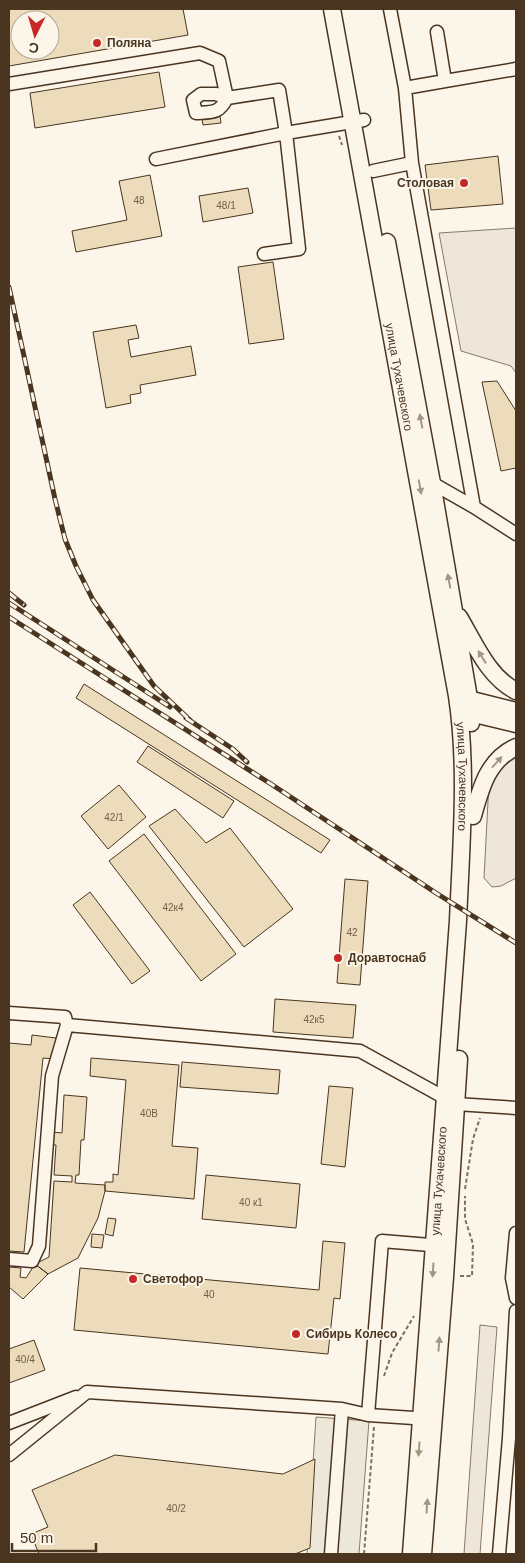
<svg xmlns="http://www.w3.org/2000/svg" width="525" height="1563" viewBox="0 0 525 1563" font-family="Helvetica,sans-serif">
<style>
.green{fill:#ede6d9;stroke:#887966}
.parking{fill:#ede7d9;stroke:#887966}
.building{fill:#ecdcbc;stroke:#4a3520;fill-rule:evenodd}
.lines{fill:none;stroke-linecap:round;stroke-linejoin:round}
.minor-casing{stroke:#4a3520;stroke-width:15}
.major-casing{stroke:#4a3520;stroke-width:19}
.path{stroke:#7f6f5c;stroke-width:2;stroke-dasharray:4 2.5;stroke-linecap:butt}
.minor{stroke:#fbf6e9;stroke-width:12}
.major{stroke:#fbf6e9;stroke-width:16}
.rail-casing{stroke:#4a3520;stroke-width:5}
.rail{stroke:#fbf6e9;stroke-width:3;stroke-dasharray:9;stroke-linecap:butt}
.oneway{fill:#a29684}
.poi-dot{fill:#c62828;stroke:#fbf6e9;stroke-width:2}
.labels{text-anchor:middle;stroke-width:4;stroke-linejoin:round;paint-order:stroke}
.number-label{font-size:10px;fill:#725f47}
.poi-label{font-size:12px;font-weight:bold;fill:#4a3520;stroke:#fbf6e9;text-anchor:start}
.street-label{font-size:12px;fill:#4a3520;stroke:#fbf6e9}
</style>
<rect width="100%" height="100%" fill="#fbf6e9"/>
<!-- green -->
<path class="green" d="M516 228V373L511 366 461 351 439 233Z
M516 758V878L501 886 492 887 484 878 489 782 499 767Z
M480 1325 497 1327 480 1554H464Z"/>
<!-- parking -->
<path class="parking" d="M316 1417 369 1421 359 1554H307Z"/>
<!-- building -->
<path class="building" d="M9 9H183L188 35 9 66ZM20 20H50V50H20Z
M159 72 165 107 35 128 30 93Z
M220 116 221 123 203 125 202 118Z
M498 156 503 204 431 210 425 165Z
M150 175 162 236 76 252 72 231 127 220 119 181Z
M248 188 253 213 203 222 199 196Z
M273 262 284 339 249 344 238 267Z
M136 325 139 338 128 340 131 357 191 346 196 375 140 385 141 393 130 395 131 403 106 408 93 332Z
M497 381 516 411V468L501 471 482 382Z
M84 684 330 840 321 853 76 698Z
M148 746 234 801 223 818 137 762Z
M119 785 146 817 108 849 81 816Z
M175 809 206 843 230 828 293 909 244 947 149 826Z
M144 834 236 954 201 981 109 861Z
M345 879 368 881 360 985 337 983Z
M90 892 150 971 132 984 73 905Z
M275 999 356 1005 353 1038 273 1032Z
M32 1035 56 1038 54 1059 43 1058 24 1252 9 1251V1043L31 1045Z
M91 1058 179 1065 172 1146 198 1148 194 1199 105 1191V1182H113V1174L118 1175 126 1080 90 1076Z
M182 1062 280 1070 278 1094 180 1087Z
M329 1086 353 1088 345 1167 321 1164Z
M64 1095 87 1097 84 1140H81L79 1175H76L75 1183 105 1185V1191L98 1218 78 1258 48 1274 35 1264 49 1257 54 1181 72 1182V1176L54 1175 56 1145H52L53 1132 62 1133Z
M206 1175 300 1184 296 1228 202 1219Z
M108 1218 116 1219 113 1236 105 1234Z
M92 1234 104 1235 102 1248 91 1247Z
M323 1241 345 1243 340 1299 334 1298 328 1354 74 1330 80 1268 319 1290Z
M35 1264 48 1274 23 1299 9 1287V1267L21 1268 20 1277 26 1278Z
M34 1340 45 1370 9 1383V1349Z
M115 1455 283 1474 315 1459 310 1548 295 1554H39L31 1534 48 1527 32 1490Z"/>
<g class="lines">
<!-- minor casing -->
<g class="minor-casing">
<path id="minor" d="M390 9 405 88 445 81 437 32
M445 81 516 69
M9 84 200 53 219 61 227 98 279 90 286 133 299 249 264 254
M405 88 412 163 474 507
M201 94H216L227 98C219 114 212 112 196 113L193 100Z
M156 159 286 133 364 120
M373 171 412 163
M432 483 474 507 516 534
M9 1013 65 1017 67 1025 52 1076 39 1246 32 1261 9 1259
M67 1025 360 1051 456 1104 516 1108
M516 1233 512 1278 516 1279
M512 1278 516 1298
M368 1415 382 1241 442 1246
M9 1423 76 1397
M9 1455 87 1392 342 1409 368 1415 429 1419
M331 1554 342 1409
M499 1554 509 1438 516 1311"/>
</g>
<!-- major casing -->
<g class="major-casing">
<g id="major">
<path id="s1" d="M332 9 457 696C468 769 461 847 458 921L411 1554"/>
<path d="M387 242 432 483 469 698 471 723"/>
<path d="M459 617C474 642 488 677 516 691"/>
<path d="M460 697 516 711"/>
<path d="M462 711 516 724"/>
<path d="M473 816C481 787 488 760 516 747"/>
<path d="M423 1554 445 1277 459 1059"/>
</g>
</g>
<!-- path -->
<path class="path" d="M339 136 342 145
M465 1189 473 1139 480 1118
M460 1276H472L473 1244 465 1219V1196
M384 1376 392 1353 414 1316
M364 1554 374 1427"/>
<!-- minor -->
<use href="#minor" class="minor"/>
<!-- major -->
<use href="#major" class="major"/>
<!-- rail casing -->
<g class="rail-casing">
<path id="rail" d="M9 287 55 499 65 539 76 566 93 600 154 686 192 722
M9 593 24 605
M9 603 170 707
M9 617 271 784 436 893 516 943
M186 718 233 749 247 762"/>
</g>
<!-- rail -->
<use href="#rail" class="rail"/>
</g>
<!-- one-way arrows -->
<defs><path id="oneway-solid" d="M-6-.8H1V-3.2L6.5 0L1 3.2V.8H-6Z" transform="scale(1.25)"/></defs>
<g class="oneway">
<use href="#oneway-solid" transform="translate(421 421) rotate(-101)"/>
<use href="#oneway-solid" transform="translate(420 487) rotate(80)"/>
<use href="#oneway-solid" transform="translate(449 581) rotate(-100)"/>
<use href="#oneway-solid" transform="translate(482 657) rotate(-122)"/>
<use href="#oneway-solid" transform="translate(497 762) rotate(-48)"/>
<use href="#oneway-solid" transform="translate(433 1270) rotate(94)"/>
<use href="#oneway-solid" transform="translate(439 1344) rotate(-86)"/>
<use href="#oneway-solid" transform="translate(419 1449) rotate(94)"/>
<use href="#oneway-solid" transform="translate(427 1506) rotate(-86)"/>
</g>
<!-- markers -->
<g class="poi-dot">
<circle cx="97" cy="43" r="5"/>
<circle cx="464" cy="183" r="5"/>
<circle cx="338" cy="958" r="5"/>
<circle cx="133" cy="1279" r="5"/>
<circle cx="296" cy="1334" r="5"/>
</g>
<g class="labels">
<!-- number labels -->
<g class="number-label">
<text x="139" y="204">48</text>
<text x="226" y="209">48/1</text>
<text x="114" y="821">42/1</text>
<text x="173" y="911">42к4</text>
<text x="352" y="936">42</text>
<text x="314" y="1023">42к5</text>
<text x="149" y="1117">40В</text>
<text x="251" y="1206">40 к1</text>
<text x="209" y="1298">40</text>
<text x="25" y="1363">40/4</text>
<text x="176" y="1512">40/2</text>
</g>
<!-- poi labels -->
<g class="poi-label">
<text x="107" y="47">Поляна</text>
<text x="454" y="187" text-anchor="end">Столовая</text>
<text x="348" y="962">Доравтоснаб</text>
<text x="143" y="1283">Светофор</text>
<text x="306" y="1338">Сибирь Колесо</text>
</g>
<!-- street labels -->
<g class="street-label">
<text dy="4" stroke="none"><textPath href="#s1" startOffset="374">улица Тухачевского</textPath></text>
<text dy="4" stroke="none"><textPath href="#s1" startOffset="779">улица Тухачевского</textPath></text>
<text transform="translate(439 1181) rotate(-86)" y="4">улица Тухачевского</text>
</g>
</g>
<!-- border -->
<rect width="525" height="1563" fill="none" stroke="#4a3520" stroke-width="20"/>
<!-- north arrow -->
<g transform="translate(35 35) rotate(185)"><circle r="24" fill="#fbf6e9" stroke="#b4a999"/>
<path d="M0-4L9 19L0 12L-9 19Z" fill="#c62828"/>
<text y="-8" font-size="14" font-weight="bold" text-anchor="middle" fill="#4a3520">С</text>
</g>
<!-- scale -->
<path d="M12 1543v8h84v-8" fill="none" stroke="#4a3520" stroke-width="2.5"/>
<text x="20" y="1543" font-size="15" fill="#4a3520" stroke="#fbf6e9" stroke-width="4" paint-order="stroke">50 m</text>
</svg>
